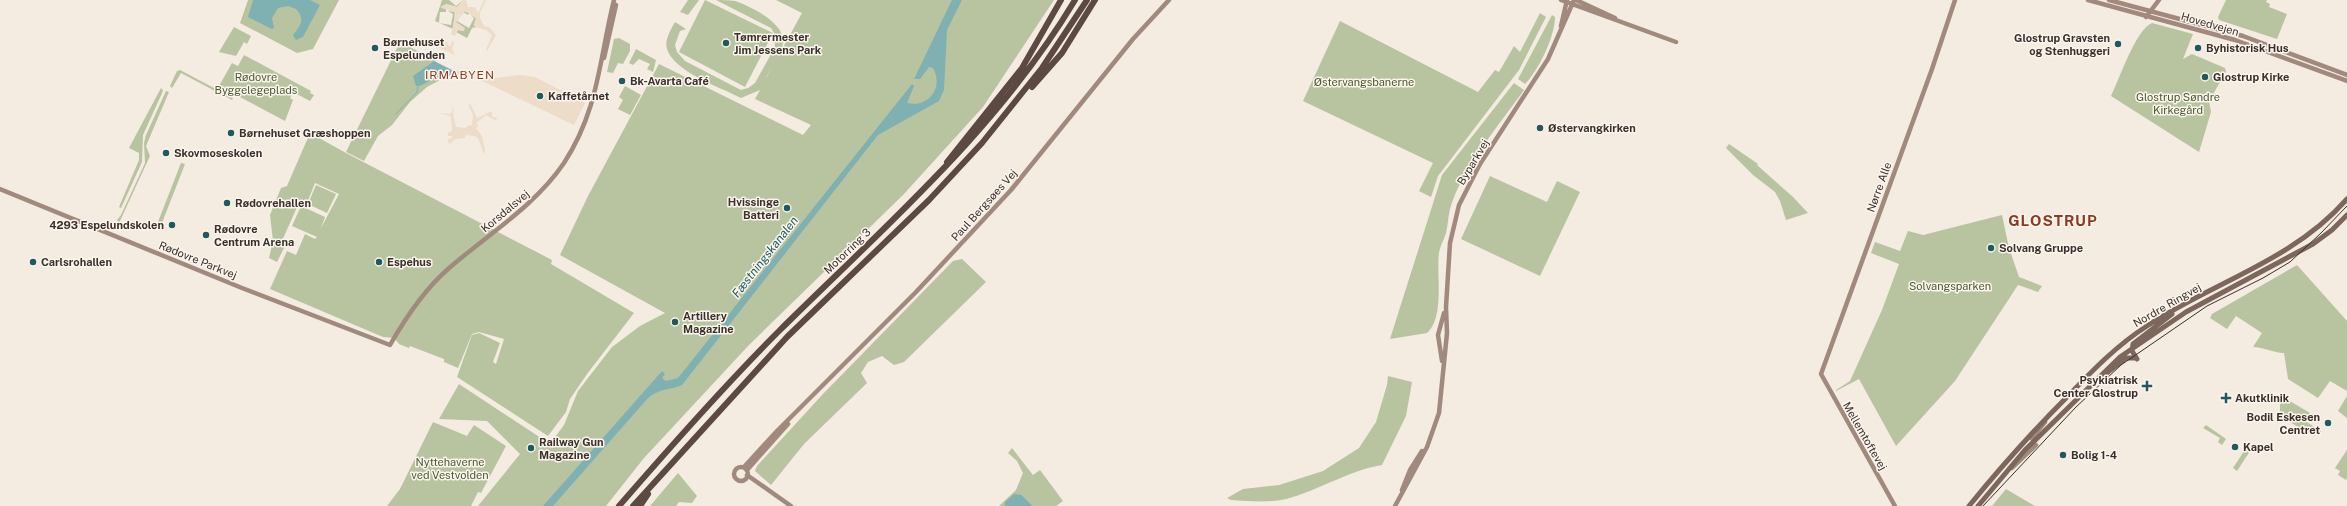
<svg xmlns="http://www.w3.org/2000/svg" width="2347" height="506" viewBox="0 0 2347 506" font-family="'Public Sans',sans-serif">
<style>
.green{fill:#b8c4a0}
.plaza{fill:#ecdcc8}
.water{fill:#7fb0b2}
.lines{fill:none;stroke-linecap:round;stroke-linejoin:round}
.stream{stroke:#7fb0b2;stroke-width:1}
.secondary{stroke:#a18a7d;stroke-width:4.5}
.primary{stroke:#7d675c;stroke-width:5}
.highway{stroke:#5c4a42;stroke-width:6}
.tram{stroke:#3b302b;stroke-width:1}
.poi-dot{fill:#1f5a5e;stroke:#fbf5ee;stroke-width:1.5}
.labels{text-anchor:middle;stroke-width:3;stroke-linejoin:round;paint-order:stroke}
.street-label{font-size:11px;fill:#3b302b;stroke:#fbf5ee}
.poi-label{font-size:11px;font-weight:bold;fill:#3b302b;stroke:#fbf5ee;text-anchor:start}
.park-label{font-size:11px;fill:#4a5a2e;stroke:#fbf5ee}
.neighbourhood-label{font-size:12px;letter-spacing:1px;fill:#8c3b22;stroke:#fbf5ee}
.water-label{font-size:12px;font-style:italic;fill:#1f5a5e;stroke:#fbf5ee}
.district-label{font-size:15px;font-weight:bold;letter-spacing:1px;fill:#8c3b22;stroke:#fbf5ee}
</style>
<rect width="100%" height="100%" fill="#f4ebe1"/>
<!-- green -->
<path class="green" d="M248 0H339L313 49 297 53 240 23Z
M442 0H449L456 6 463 0 457 7 446 4 442 8 446 9V12H440L439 23 451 25 453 14 448 11 455 12 453 29 435 21Z
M688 0H699L688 15 680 12Z
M705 0 773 33 745 87 679 52Z
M716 0C722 0 729 0 735 1 750 6 785 23 783 42 782 56 770 68 765 80L802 13 776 0H1054L983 107 903 195 749 345 644 458 606 506H478L520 454 487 421 439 419 459 384 550 444 564 425 578 391 612 347 640 326 665 313 560 255 588 196 659 64 803 135 811 125 755 99 760 90 741 98C720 87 674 72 667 49 664 41 671 29 675 22L686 29 680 31 675 45 677 52 685 61 741 90 748 88 755 83 775 47 774 33 771 28Z
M2226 0H2267L2266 2 2270 4 2269 7 2287 14 2277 39 2219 20 2218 17Z
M463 11 469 13 468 15 463 12 457 21 469 28 474 18 470 14 476 18 474 25 476 27 472 28 467 38 456 32 458 30 464 31 456 22Z
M1540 13 1546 17 1519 70 1438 176 1431 197 1419 191 1433 163 1303 101 1340 21 1478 92 1495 70 1499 72 1514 46 1520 52Z
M1552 15 1555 17C1555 36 1539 70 1525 84L1518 79Z
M2152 23 2193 34 2183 59 2192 54 2225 68 2226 72 2209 101 2211 112 2199 152 2111 96C2119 80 2136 29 2152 23Z
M234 27 251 36 247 44 244 42 236 56 219 52Z
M619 38 630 44V51L623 64 618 63 613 73 607 72 614 39Z
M400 42 435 60 442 79 427 87 410 102 392 125 378 136 364 161 346 152Z
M636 49 656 60 653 72 647 69 650 64 639 59 633 65 629 63Z
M244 55 311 91 310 93 314 95 310 101 293 92 290 98 293 100 285 121 219 86 232 63 238 66Z
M180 70 233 98 232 100 181 73 172 88 170 86 177 71Z
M1514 83 1524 90C1501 122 1460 172 1450 209 1448 217 1448 225 1446 233 1444 240 1440 246 1439 253 1436 273 1445 318 1427 333L1390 339 1442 175Z
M625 86 641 95 630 115 618 109 623 100 619 97Z
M161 88 163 91 143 135 142 162 121 208 119 207 139 160V153L129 148Z
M166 91 169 92 146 146 150 156 119 223 117 220 121 215 145 163 144 143 146 135Z
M310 133 346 153 552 260 551 264 634 313 587 374 570 399 566 412 548 436 457 377 472 335 479 333 500 343 493 362 496 364 504 339 479 332 472 334 458 368 444 362V359L410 346 409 348 399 344 394 338 383 337 270 289 287 251 296 255 305 234 315 239 317 237 292 226 301 206 325 217 321 228 339 194 315 183 307 203 298 205 281 243 285 246 277 262 269 258 273 241 270 215 281 188 287 186Z
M1729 144 1758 164 1757 165 1793 197 1808 213 1786 220 1780 201 1775 192 1753 175 1726 148Z
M181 163 185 164 160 228 156 227Z
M1490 176 1547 202 1557 181 1580 192 1540 276 1461 239Z
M316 185 336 194 327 213 308 204Z
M2002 215 2009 248 2019 277 2042 286 2038 292 2018 285 1955 381 1896 446 1859 379 1836 391V390L1850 381 1882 310 1899 264 1871 253 1875 242 1900 251 1908 231 1923 235Z
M962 259 986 282 904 362 894 365 882 356 868 362 861 373 867 383 804 444 771 485 755 471 757 466 823 394 953 261Z
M2297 265 2347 321V391L2330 381 2318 398 2288 379 2284 353C2273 353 2264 347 2253 347L2262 333 2236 316 2227 329 2210 318 2212 314Z
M1388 376 1412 382 1406 416 1382 465C1347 471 1320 490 1286 499 1268 503 1249 501 1231 500L1227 498 1243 489 1279 485 1323 471 1359 448 1376 422 1387 385Z
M2347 396V418L2338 411Z
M2283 397 2310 413 2305 421 2321 431 2320 434 2311 435 2282 417 2280 413V399Z
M433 422 467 436 474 425 506 446 481 493 478 492 471 506H387L400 489Z
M2206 425 2226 439 2222 445 2218 442 2220 438 2203 428Z
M2250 442 2254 445 2237 471 2233 468Z
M1012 448 1033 475 1040 470 1063 501 1056 506H1033L1022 495 1005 506H999L1016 490 1023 473 1017 461 1008 453Z
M2347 450V478L2346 480 2338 475 2340 471 2335 468Z
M678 473 697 496 692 503 679 502 676 506H650Z
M2006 489 2035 506H1992Z"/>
<!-- plaza -->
<path class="plaza" d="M463 0H466L468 7H475L478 13 484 0H486L480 13V18L484 26 489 27 496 35 487 51 486 50 492 35 486 30 475 27 476 17 465 11 459 15 456 22 465 28 464 31 458 30 455 36 451 34 456 13 440 7 446 4 457 7Z
M444 38 450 47 452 41 454 42 452 49 455 55 436 46Z
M453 69 471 76 487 79 520 75 535 77 585 103 574 125 476 78 461 75 450 76Z
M468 104 471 105 477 118 492 111V117L498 118 495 120 486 115 476 123 478 126 476 128 482 136 485 150 484 154 478 138 475 136 466 135 465 138 455 139 450 144 447 140 452 138V136H448V133L452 131 451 116 438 113 451 114 454 106 453 114 456 127 466 128 467 126 472 125 473 115Z"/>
<!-- water -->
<path class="water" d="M253 0H310L320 5 303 37 296 40 293 35C300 26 306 19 296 9L288 6 278 8 272 18 274 28 272 29 248 17Z
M952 0H962L947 30 944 90 939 101 878 135 682 385C669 390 658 389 648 398L553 506H543L662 371 665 374 662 378 666 381 678 378 912 84 914 86 907 103C929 108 944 87 933 68L929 67 920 79H914Z
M434 61 452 70 450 76 442 78V75C432 77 424 87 416 86L413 76Z
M1014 494 1022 495 1033 506H1005V502Z"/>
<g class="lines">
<!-- stream -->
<path class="stream" d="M396 114 417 92 418 87"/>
<!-- secondary -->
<path class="secondary" d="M1561 0 1676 42
M1576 0 1615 18
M2088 0 2235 40 2347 81
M2109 0 2243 36 2347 75
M2146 17 2159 0
M1561 26 1567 0
M604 58 616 5
M0 189 242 288 390 345C406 317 424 290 448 269 488 234 534 207 564 163 599 109 599 60 614 0
M1442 361 1438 335 1444 313
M2034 443 2032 438 2045 422
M744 467 777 431 916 292 1011 190 1133 39 1169 0
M734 474a7 7 0 1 1 14 0a7 7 0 1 1-14 0Z
M2012 468 2036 445
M747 470 788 424
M747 475 791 506
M1402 490 1410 470 1422 451
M1395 506 1427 447 1439 413 1447 333 1446 307 1450 243 1459 205 1480 164 1548 59 1574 0
M1895 506 1821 374 1932 69 1955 0"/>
<!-- primary -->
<path class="primary" d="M2137 359 2132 351 2133 344 2172 314
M2099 379 2126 358H2135
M1969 506C2000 468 2033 431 2068 396 2092 371 2117 345 2147 326 2213 282 2293 261 2347 199
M1978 506 2025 450 2120 357 2186 312 2313 244 2332 230 2347 215"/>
<!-- highway -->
<path class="highway" d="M1032 87 1062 53 1095 0
M947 162 1022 68 1061 0
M619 506C671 446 723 387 779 331 885 226 998 129 1075 0
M633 506 787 337 929 200 982 143 1042 68 1087 0
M640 506 648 494"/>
<!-- tram -->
<path class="tram" d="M1983 506 2076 407 2121 365 2207 306 2263 278 2290 262 2321 233 2347 206"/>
</g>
<!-- markers -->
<g class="poi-dot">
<circle cx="726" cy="43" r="4"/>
<circle cx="2118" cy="44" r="4"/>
<circle cx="375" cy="48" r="4"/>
<circle cx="2198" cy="48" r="4"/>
<circle cx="2205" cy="77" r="4"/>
<circle cx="622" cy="81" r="4"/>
<circle cx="540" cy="96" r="4"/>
<circle cx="1540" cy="128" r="4"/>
<circle cx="231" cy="133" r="4"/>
<circle cx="166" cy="153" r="4"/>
<circle cx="227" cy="203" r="4"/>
<circle cx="787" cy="208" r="4"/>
<circle cx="172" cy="225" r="4"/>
<circle cx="206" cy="235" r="4"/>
<circle cx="1991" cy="248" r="4"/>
<circle cx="33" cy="262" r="4"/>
<circle cx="379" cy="262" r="4"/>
<circle cx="675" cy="322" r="4"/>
<path d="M2145 380h4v4h4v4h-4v4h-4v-4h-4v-4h4z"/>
<path d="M2224 392h4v4h4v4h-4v4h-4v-4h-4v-4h4z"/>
<circle cx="2328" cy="423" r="4"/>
<circle cx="2235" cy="447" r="4"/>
<circle cx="531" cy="448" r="4"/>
<circle cx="2063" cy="455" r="4"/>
</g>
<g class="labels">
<!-- street labels -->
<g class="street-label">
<text transform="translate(2210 24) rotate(16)" y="4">Hovedvejen</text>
<text transform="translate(1473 162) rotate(-59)" y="4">Byparkvej</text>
<text transform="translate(1879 187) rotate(-70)" y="4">Nørre Alle</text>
<text transform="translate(984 205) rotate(-48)" y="4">Paul Bergsøes Vej</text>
<text transform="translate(505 211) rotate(-40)" y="4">Korsdalsvej</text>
<text transform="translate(847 251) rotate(-44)" y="4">Motorring 3</text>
<text transform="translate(198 260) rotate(22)" y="4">Rødovre Parkvej</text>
<text transform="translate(2167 305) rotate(-30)" y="4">Nordre Ringvej</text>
<text transform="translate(1865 436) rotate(60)" y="4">Mellemtoftevej</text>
</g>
<!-- poi labels -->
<g class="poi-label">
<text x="734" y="41">Tømrermester<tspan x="734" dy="13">Jim Jessens Park</tspan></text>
<text x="2110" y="42" text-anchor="end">Glostrup Gravsten<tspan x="2110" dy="13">og Stenhuggeri</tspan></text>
<text x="383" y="46">Børnehuset<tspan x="383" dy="13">Espelunden</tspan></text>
<text x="2206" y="52">Byhistorisk Hus</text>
<text x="2213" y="81">Glostrup Kirke</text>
<text x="630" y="85">Bk-Avarta Café</text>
<text x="548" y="100">Kaffetårnet</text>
<text x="1548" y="132">Østervangkirken</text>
<text x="239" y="137">Børnehuset Græshoppen</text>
<text x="174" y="157">Skovmoseskolen</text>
<text x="779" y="206" text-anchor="end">Hvissinge<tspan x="779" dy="13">Batteri</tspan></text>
<text x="235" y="207">Rødovrehallen</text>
<text x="164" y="229" text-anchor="end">4293 Espelundskolen</text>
<text x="214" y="233">Rødovre<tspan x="214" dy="13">Centrum Arena</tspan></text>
<text x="1999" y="252">Solvang Gruppe</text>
<text x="41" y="266">Carlsrohallen</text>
<text x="387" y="266">Espehus</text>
<text x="683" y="320">Artillery<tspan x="683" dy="13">Magazine</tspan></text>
<text x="2138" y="384" text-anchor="end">Psykiatrisk<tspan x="2138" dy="13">Center Glostrup</tspan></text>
<text x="2235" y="402">Akutklinik</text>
<text x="2320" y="421" text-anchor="end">Bodil Eskesen<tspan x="2320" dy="13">Centret</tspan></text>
<text x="539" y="446">Railway Gun<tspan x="539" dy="13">Magazine</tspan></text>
<text x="2243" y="451">Kapel</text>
<text x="2071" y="459">Bolig 1-4</text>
</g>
<!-- park labels -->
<g class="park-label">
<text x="256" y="81">Rødovre<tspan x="256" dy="13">Byggelegeplads</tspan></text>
<text x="1364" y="86">Østervangsbanerne</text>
<text x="2178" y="101">Glostrup Søndre<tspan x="2178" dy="13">Kirkegård</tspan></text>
<text x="1950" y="290">Solvangsparken</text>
<text x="450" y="466">Nyttehaverne<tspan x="450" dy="13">ved Vestvolden</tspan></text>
</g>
<!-- neighbourhood labels -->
<g class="neighbourhood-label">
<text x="460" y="79">IRMABYEN</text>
</g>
<!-- water labels -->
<g class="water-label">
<text transform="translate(765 257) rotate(-52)" y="4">Fæstningskanalen</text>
</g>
<!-- district labels -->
<g class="district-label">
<text x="2053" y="226">GLOSTRUP</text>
</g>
</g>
</svg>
